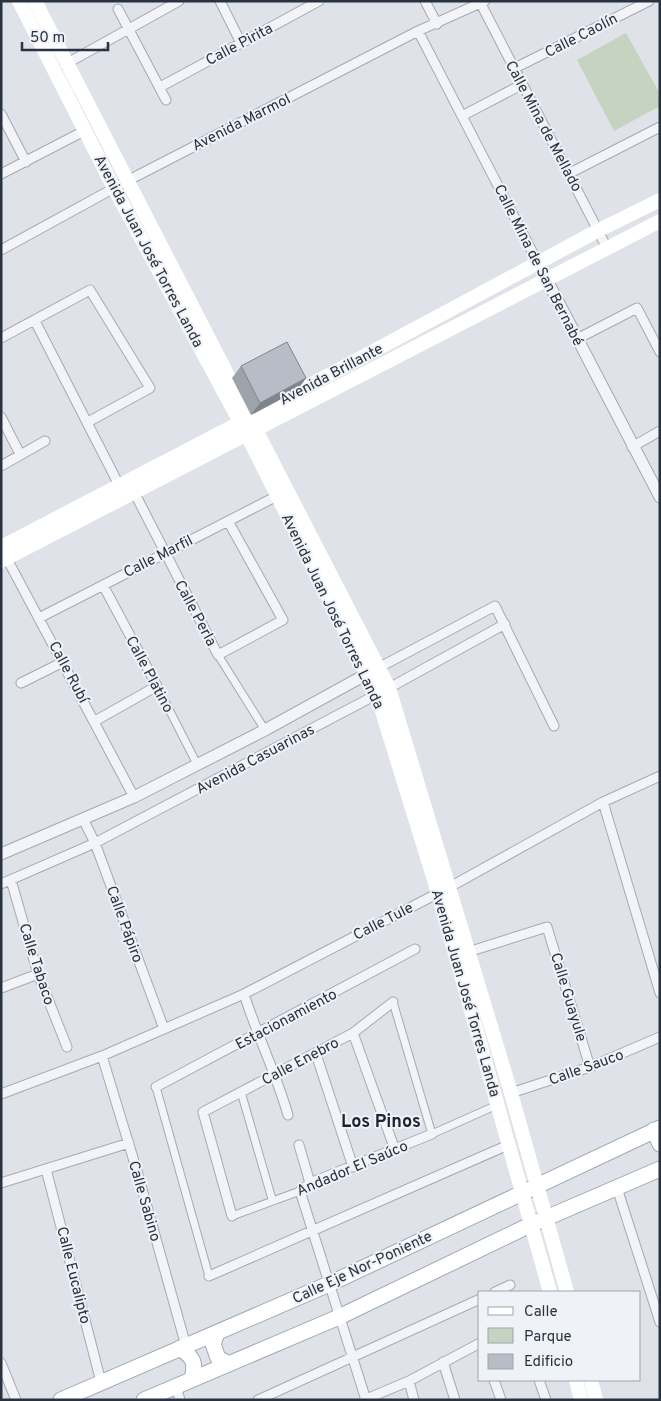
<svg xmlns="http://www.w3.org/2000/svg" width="661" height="1401" viewBox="0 0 661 1401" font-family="Overpass,sans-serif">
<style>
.green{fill:#c6d3c0}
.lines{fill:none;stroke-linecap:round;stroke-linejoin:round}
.pedestrian-casing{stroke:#a4aab3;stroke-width:9}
.minor-casing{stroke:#a4aab3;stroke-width:11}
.tertiary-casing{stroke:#a4aab3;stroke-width:13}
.primary-casing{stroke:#9fa8b5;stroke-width:17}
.pedestrian{stroke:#f2f4f7;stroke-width:7}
.minor{stroke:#f2f4f7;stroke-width:9}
.tertiary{stroke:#f2f4f7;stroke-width:11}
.secondary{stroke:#fff;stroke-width:14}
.primary{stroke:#fff;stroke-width:15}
.wall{fill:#9da3aa}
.shaded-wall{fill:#80848b}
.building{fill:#b7bdc6;stroke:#80848b}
.labels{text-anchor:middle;stroke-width:4;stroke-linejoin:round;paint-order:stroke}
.street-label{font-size:15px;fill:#283240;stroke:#eff2f6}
.quarter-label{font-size:18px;font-weight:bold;fill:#1a2331;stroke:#eff2f6}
</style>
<rect width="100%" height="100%" fill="#dfe3e9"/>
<!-- green -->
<path class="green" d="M626 33 660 94V106L614 131 577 60Z"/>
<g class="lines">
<!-- pedestrian casing -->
<g class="pedestrian-casing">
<path id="pedestrian" d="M218 655 265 730
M157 686 197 764
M393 1002 432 1134 497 1105
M156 1087 209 1276
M241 1092 272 1199
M232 1216 300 1191"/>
</g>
<!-- minor casing -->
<g class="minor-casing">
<path id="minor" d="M220 1 241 43
M425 1 437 24
M481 4 607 248
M118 9 166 100
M418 31 538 263
M64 65 179 1
M513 69 649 1
M160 87 319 1
M1 114 26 162
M462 116 521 85
M570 173 660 127
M1 174 86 130
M1 250 127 181 418 31 485 1
M35 321 119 485
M1 338 90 290 150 388 88 422
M577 339 637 308 660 352
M1 417 20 454
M632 447 660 431
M1 466 45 441
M134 492 218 655 283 620 228 521
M5 555 134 797
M39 618 277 496
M380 667 495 606 554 726
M21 683 63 662
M95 721 157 686 103 585
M603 802 660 993
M83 819 95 843 164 1029
M11 880 38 974 67 1047
M1 884 95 843 389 688 505 624
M468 952 547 927 590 1067
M1 988 38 974
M244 994C257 1035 276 1073 288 1115
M353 1033 395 1150
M316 1054 353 1167
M102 1056 137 1171 186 1346
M156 1087 415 949
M511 1093 590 1067 660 1037
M1 1094 102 1056 244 994 448 888 603 802 660 776
M299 1145 310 1183
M46 1169 101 1382
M1 1183 129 1143
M617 1188 660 1322
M232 1216 203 1112 353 1033 393 1002
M209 1276 508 1145
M495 1292 510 1285
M443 1362 455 1400
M1 1363 16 1400
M494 1380 501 1400
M539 1380 546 1400
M409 1381 414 1400
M176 1386 180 1400
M258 1400 480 1299
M364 1400 409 1381 480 1343
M366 1400 300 1191 310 1183 432 1134"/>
</g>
<!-- tertiary casing -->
<g class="tertiary-casing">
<path id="tertiary" d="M538 263 660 497
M1 854 134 797 265 730 374 670"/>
</g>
<!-- primary casing -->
<g class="primary-casing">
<path id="primary" d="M654 1130 660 1144
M217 1333 213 1344 218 1358 229 1364
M180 1348C194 1358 196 1363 192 1379
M61 1400 329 1284 660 1128
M144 1400 339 1317 530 1225 660 1169"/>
</g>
<!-- pedestrian -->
<use href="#pedestrian" class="pedestrian"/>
<!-- minor -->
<use href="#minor" class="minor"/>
<!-- tertiary -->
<use href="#tertiary" class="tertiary"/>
<!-- secondary -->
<path class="secondary" d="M19 1 114 188 247 435 377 695 438 893 550 1292
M35 1 389 688 511 1093 567 1292
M1 547 249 418 599 230 660 200
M1 561 660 221
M576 1380 581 1400
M591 1380 596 1400"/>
<!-- primary -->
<use href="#primary" class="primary"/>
</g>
<!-- wall -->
<path class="wall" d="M241 366 298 390 251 415 232 378Z"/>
<!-- shaded-wall -->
<path class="shaded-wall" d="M306 378 298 390 251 415 260 403Z"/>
<!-- building -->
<path class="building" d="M287 342 306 378 260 403 241 366Z"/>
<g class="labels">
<!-- street labels -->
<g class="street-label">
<text transform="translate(581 35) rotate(-27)" y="5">Calle Caolín</text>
<text transform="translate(239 44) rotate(-28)" y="5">Calle Pirita</text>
<text transform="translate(241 122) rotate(-27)" y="5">Avenida Marmol</text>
<text transform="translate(544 126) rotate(62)" y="5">Calle Mina de Mellado</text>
<text transform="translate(149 251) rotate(62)" y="5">Avenida Juan José Torres Landa</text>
<text transform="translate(539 265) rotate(63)" y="5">Calle Mina de San Bernabé</text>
<text transform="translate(331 374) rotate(-28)" y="5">Avenida Brillante</text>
<text transform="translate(158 556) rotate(-27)" y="5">Calle Marfil</text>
<text transform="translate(333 611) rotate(64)" y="5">Avenida Juan José Torres Landa</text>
<text transform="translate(196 613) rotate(62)" y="5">Calle Perla</text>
<text transform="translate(69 672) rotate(62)" y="5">Calle Rubí</text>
<text transform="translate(150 674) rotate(62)" y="5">Calle Platino</text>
<text transform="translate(255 759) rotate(-28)" y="5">Avenida Casuarinas</text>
<text transform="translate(383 921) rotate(-27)" y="5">Calle Tule</text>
<text transform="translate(125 924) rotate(70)" y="5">Calle Pápiro</text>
<text transform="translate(37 964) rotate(72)" y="5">Calle Tabaco</text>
<text transform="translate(466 993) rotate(74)" y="5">Avenida Juan José Torres Landa</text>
<text transform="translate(569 997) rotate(73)" y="5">Calle Guayule</text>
<text transform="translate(286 1019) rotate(-28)" y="5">Estacionamiento</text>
<text transform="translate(300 1061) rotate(-28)" y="5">Calle Enebro</text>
<text transform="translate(586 1067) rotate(-20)" y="5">Calle Sauco</text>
<text transform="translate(352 1168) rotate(-23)" y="5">Andador El Saúco</text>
<text transform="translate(145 1201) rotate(74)" y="5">Calle Sabino</text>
<text transform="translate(362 1267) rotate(-25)" y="5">Calle Eje Nor-Poniente</text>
<text transform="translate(74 1275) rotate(76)" y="5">Calle Eucalipto</text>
</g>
<!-- quarter labels -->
<g class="quarter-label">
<text x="381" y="1127">Los Pinos</text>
</g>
</g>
<!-- border -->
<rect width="661" height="1401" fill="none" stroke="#283240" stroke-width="5"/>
<!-- legend -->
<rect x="478" y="1291" width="162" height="90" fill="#eff2f6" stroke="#9fa5ad"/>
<rect x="488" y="1307" width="25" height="8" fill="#ffffff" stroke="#9fa5ad"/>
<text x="524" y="1316" font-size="15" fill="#283240">Calle</text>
<rect x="488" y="1328" width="25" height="15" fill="#c6d3c0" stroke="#9fa5ad"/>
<text x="524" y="1341" font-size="15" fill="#283240">Parque</text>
<rect x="488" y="1354" width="25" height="15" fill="#b7bdc6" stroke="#9fa5ad"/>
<text x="524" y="1366" font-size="15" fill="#283240">Edificio</text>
<!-- scale -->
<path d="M22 42v8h86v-8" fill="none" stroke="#283240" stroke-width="2.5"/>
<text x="30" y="42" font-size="15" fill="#283240" stroke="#eff2f6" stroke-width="4" paint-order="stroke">50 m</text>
</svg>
